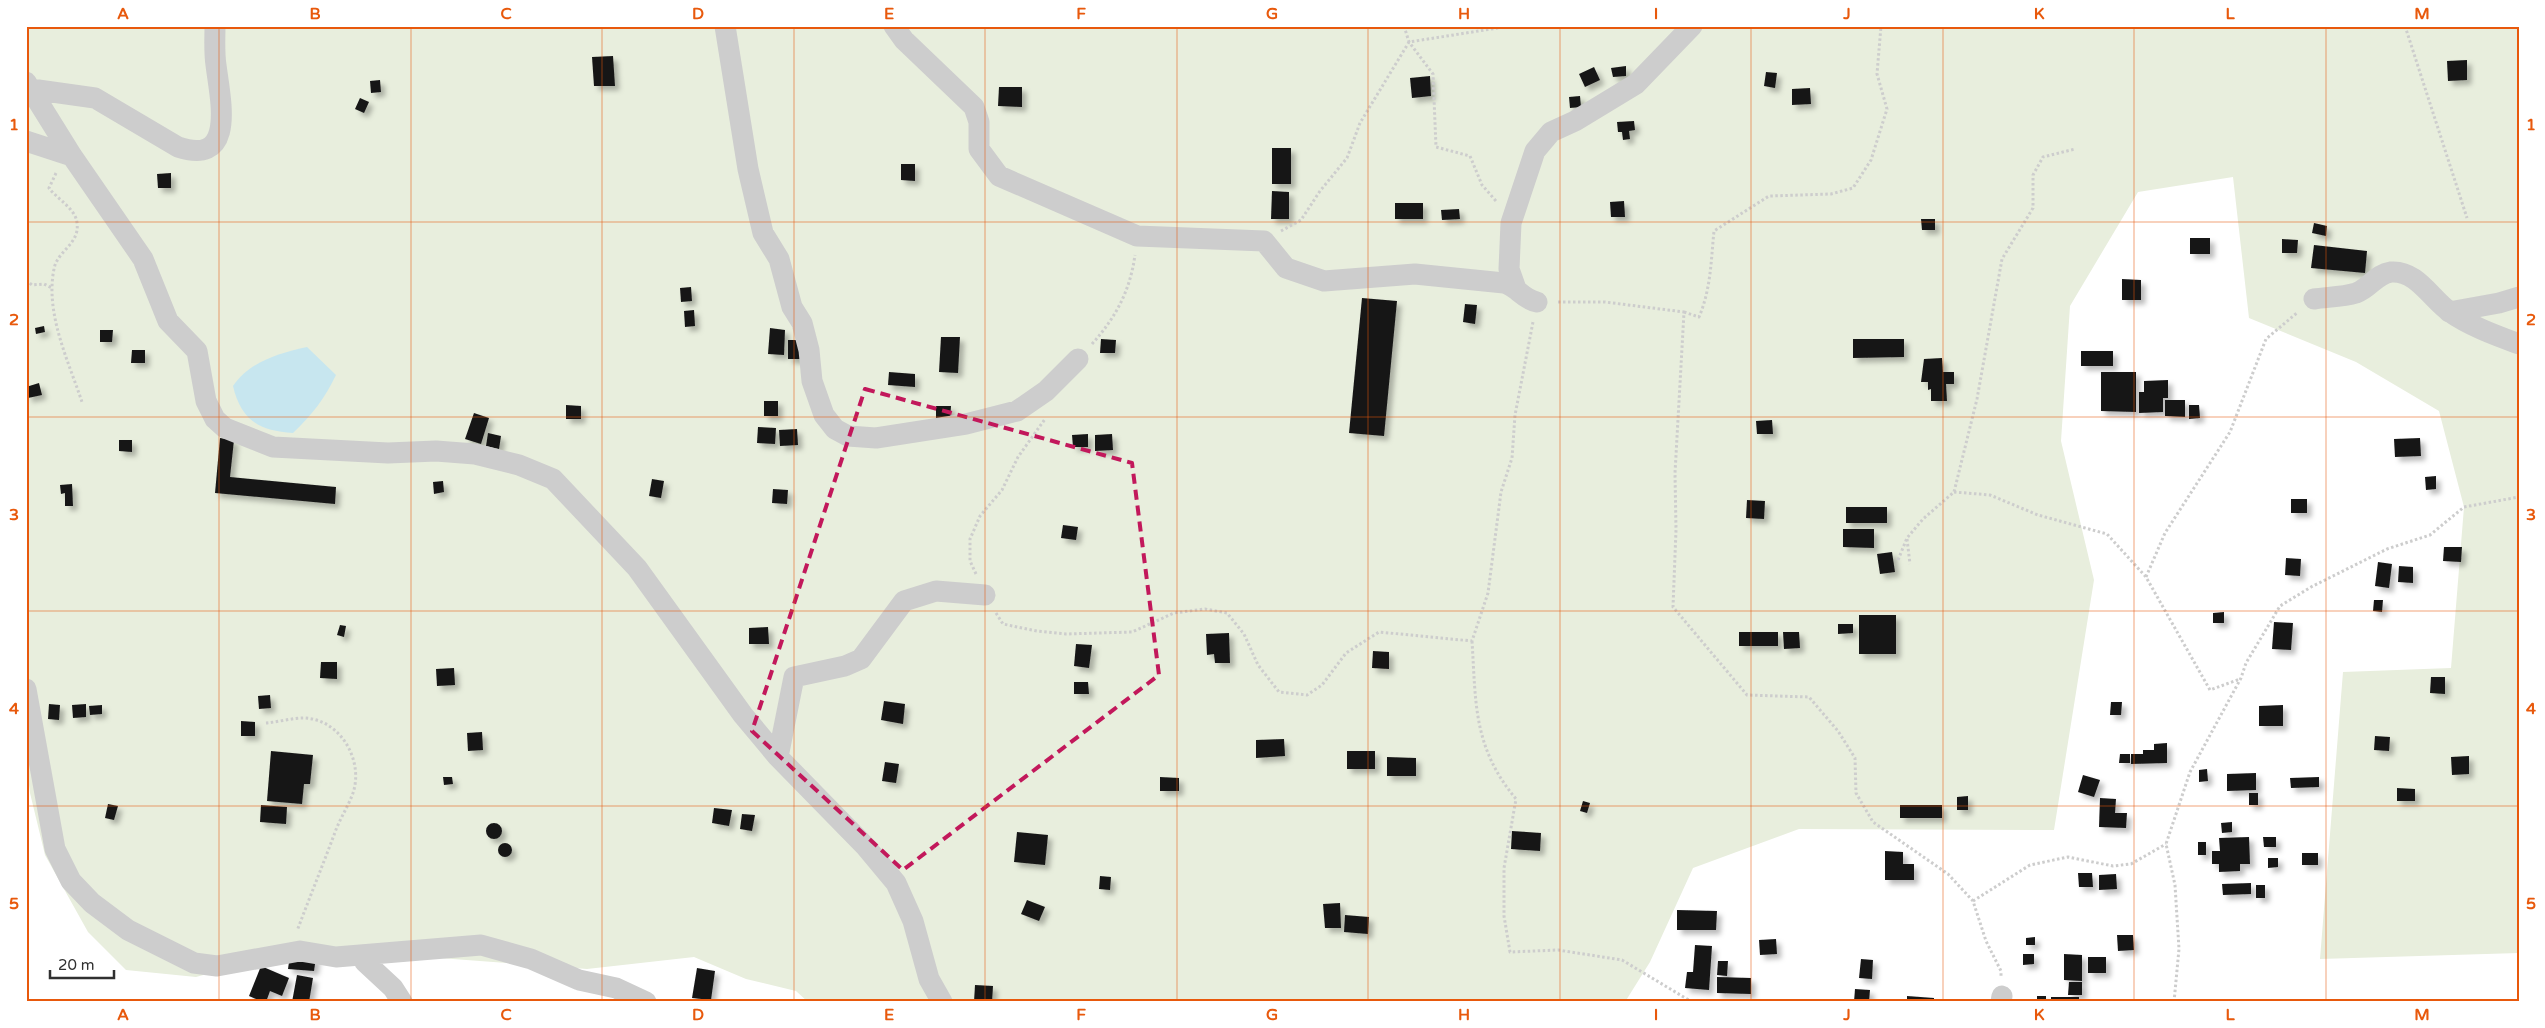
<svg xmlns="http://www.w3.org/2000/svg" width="2545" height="1028" viewBox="0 0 2545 1028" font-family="'Varela Round',sans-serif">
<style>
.green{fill:#e8eedd}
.water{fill:#c7e6ef}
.building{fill:#171717;filter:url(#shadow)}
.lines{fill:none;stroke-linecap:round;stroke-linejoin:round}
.path{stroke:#cdcdcd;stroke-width:3;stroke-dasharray:2.5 2.5;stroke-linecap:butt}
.minor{stroke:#cdcdcd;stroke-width:21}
.marked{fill:none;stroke:#c2185b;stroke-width:4;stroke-dasharray:10 6;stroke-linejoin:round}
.grid{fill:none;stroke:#e8590c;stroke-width:1;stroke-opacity:0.55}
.neatline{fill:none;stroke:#e8590c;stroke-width:2}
.grid-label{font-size:16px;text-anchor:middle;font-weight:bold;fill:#e8590c}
</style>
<defs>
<filter id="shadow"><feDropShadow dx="4.5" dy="4.5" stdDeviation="2.5" flood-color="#0004"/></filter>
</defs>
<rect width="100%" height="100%" fill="#fff"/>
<!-- green -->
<path class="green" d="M26 26H2519V953L2320 959 2343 672 2451 668 2464 507 2439 411 2356 362 2249 318 2233 177 2138 192 2070 306 2061 441 2094 580 2054 830 1799 829 1693 868 1650 962 1625 1002H808L796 991 746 979 694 957 587 969 426 957 247 963 196 977 126 970 88 932 45 855 30 793 26 759Z"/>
<!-- water -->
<path class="water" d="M307 347 336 375C325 398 312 415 293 433 259 431 241 420 233 386 249 362 279 353 307 347Z"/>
<!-- building -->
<path class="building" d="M613 56 615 86H594L592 57Z
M2467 60V80L2448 81 2447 61Z
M1626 66V76L1613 77 1611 68Z
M1594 67 1600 80 1585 87 1579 74Z
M1766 72 1777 73 1775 88 1764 86Z
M1430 76 1431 96 1412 98 1410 78Z
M380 80 381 92 371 93 370 81Z
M999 87H1022V107L998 106Z
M1810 88 1811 104 1792 105V89Z
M1580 96 1581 107 1570 108 1569 97Z
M360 98 369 102 364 113 355 109Z
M1634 121 1635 130 1629 131 1630 139 1623 140 1622 132H1618L1617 122Z
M1272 148H1291V184H1272Z
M901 164H915V181L901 180Z
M171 173V188H158L157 174Z
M1272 191 1289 192V219H1271Z
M1624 201 1625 217H1611L1610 202Z
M1395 203H1423V219H1395Z
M1459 209 1460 219 1442 220 1441 210Z
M1921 219H1935V230H1922Z
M2314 223 2327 226 2326 236 2312 233Z
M2190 238H2210V254H2190Z
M2282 239 2298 240 2297 253H2282Z
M2314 245 2367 251 2365 273 2311 268Z
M2122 279 2141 280V300H2122Z
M691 287 692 301 681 302 680 288Z
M1362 298 1397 301 1384 436 1349 433Z
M1465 304 1477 305 1475 324 1463 322Z
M694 310 695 326 685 327 684 311Z
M44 326 45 332 36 334 35 328Z
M770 328 785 330 784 355 768 354Z
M100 330H113L112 342H100Z
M941 337H960L958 373 939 372Z
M1101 339 1116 340 1115 353H1100Z
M1853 339H1904V357L1853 358Z
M788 340H803L804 359H788Z
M132 350H145V363H131Z
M2081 351H2113V366H2081Z
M1942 358 1943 372H1954V384H1946L1947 401H1931V389L1928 390V382H1921L1924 359Z
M889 372 915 374V387L888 385Z
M2101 372H2136V412L2101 411Z
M2168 380V398H2163V412L2139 413V392H2144V381Z
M39 383 42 395 28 398 26 387Z
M2165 400H2185V417L2165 416Z
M764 401H778V416H764Z
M566 405 581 406V419H566Z
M2189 405H2199L2200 418 2189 419Z
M936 406H951L950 420 936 419Z
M474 413 489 418 481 444 465 439Z
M1772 420 1773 434H1757L1756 421Z
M758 427 776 428 775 444 757 443Z
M797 429 798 445 780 446 779 430Z
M488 433 501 436 499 449 486 446Z
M1088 434V447H1073L1072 435Z
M1112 434 1113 450 1095 451V435Z
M220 438 234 440 230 477 336 487 335 504 215 493Z
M2420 438 2421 456 2395 457 2394 439Z
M119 440H132V452L119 451Z
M2436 476V489L2426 490 2425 477Z
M652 479 664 481 661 498 649 496Z
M443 481 444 492 434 494 433 482Z
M72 484 73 506H65V493L61 494 60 485Z
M773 489 788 490 787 504 772 503Z
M2291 499H2307V513H2291Z
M1747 500 1765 501 1764 519 1746 518Z
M1846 507H1887V523H1846Z
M1063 525 1078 527 1076 540 1061 538Z
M1843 529H1874V548L1843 547Z
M2444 547H2462L2461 562 2443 561Z
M1892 552 1895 572 1880 574 1877 554Z
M2286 558 2301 559 2300 576 2285 575Z
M2378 562 2392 564 2389 588 2375 586Z
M2399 566 2413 567V583L2398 582Z
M2374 600H2383L2382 612 2373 611Z
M2224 612V623H2213V613Z
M1859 615H1896V654H1859Z
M2274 622 2293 623 2291 650 2272 649Z
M1838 624H1853V633L1838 634Z
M340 625 346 626 344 637 337 635Z
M768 627 769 644H749V628Z
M1739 632H1778V646H1739Z
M1783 632H1799L1800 648 1784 649Z
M1229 633 1230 663H1215L1214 654 1207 655 1206 634Z
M1076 644 1092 645 1089 668 1074 666Z
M1373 651 1389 652V669L1372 668Z
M321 662H337V679L320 678Z
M454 668 455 685 437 686 436 669Z
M2431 677H2445V694L2430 693Z
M1074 682H1088L1089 694H1074Z
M270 695 271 708 259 709 258 696Z
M884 701 905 704 903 724 881 720Z
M2111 702H2122L2121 715H2110Z
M49 704 60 705 59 720 48 719Z
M86 704V717L73 718 72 705Z
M102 705V714L90 715 89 706Z
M2283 705V726H2259V706Z
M241 721 255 722V736H241Z
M482 732 483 750 468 751 467 733Z
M2375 736 2390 737 2389 751 2374 750Z
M1284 739 1285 756 1256 758V740Z
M2167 743V763L2131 764V754H2143V759V750H2154V744Z
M271 751 313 755 310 784H304L302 804 267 801Z
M1347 751H1375V769H1347Z
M2120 754H2130V763H2119Z
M2469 756V774L2452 775 2451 757Z
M1387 757 1416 758V776H1387Z
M885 762 899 764 896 783 882 781Z
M2207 769 2208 781 2199 782V770Z
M2256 773V790L2227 791V774Z
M2083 775 2100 780 2094 797 2078 792Z
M443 777H452L453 784 444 785Z
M1160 777 1179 778V791H1160Z
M2319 777V787L2291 788 2290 778Z
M2397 788 2415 789V801H2397Z
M2249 793H2258V805H2249Z
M1968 796V810H1957V797Z
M2100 798 2116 799 2115 813H2127L2126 828 2099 827Z
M1583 801 1590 803 1587 813 1580 811Z
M108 804 118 806 114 820 105 818Z
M261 805 287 807 286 824 260 822Z
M1900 805H1942V818H1900Z
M714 808 732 810 729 826 712 823Z
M742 814 755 815 752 831 740 829Z
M2232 822V832L2222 833 2221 823Z
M486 831a8 8 0 1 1 16 0a8 8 0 1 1-16 0Z
M1512 831 1541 833 1540 851 1511 849Z
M1017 832 1048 835 1045 865 1014 862Z
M2249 837 2250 864H2240V871L2219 872V864H2212V851H2220L2219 838Z
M2263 837H2276V847H2264Z
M2198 842H2206V855H2198Z
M498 850a7 7 0 1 1 14 0a7 7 0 1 1-14 0Z
M1885 851 1903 852V864H1914V880H1885Z
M2302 853H2318V865H2302Z
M2268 858H2278V867L2268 868Z
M2078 873H2092L2093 887H2079Z
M2116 874 2117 889 2099 890V875Z
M1100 876 1111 877 1110 890 1099 889Z
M2251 883V894L2223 895 2222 884Z
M2256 885H2265V898H2256Z
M1027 900 1045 907 1039 921 1021 914Z
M1340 903 1341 928H1325L1323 904Z
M1677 910 1717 911 1716 930H1677Z
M1345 915 1369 917 1368 934 1344 932Z
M2117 935H2133L2134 950 2118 951Z
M2035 937V945H2026V938Z
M1776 939 1777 954 1760 955 1759 940Z
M1695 945 1712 946 1709 990 1685 988 1687 972H1693Z
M2023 954H2034V964L2023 965Z
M2064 954 2082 955V981L2064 980Z
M290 955 316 957 314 971 288 969Z
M2088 957H2106V973H2088Z
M1861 959 1873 960 1872 979 1859 978Z
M1718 961H1728L1727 976 1717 975Z
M261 966 289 978 282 996 270 991 266 1002H263L249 996Z
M697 968 715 971 711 1000 692 998Z
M297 975 313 978 309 1002H292Z
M1717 977 1751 978V994L1717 993Z
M2069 982H2082V995H2068Z
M975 985 993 986 992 1002H974Z
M1855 989 1870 990 1869 1002H1854Z
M1907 996 1934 998V1002H1907Z
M2037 996H2046V1002H2037Z
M2051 997H2079V1002H2051Z"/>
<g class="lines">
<!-- path -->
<path class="path" d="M1404 26 1409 42 1433 74 1436 147 1470 156 1482 185 1496 201
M2405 26 2467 218
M56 173 49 188C57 199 76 209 77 223 80 244 57 251 54 269 45 313 68 360 82 402
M1281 231 1301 220 1320 191 1347 158 1360 123 1409 42 1510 26
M26 280 32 285 44 284 52 288
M1558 302H1605L1684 312 1675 473 1676 530 1673 607 1747 695 1809 697 1838 731 1855 758 1856 793 1873 822 1948 874 1973 901 1986 941 2001 971V976
M1684 312 1699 317C1711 289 1711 260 1714 231L1769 196 1831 194 1853 188 1871 160 1887 109 1877 74 1881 26
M1092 344C1116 317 1130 291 1135 255
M1954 492 1990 495 2038 515 2107 534 2146 577 2210 690 2240 679
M1907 539 1910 564
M1898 560 1907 538 1923 519 1954 492 1977 399 2002 259 2033 208V175L2043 157 2075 149
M976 574 970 561V539L980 516 1002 490 1018 457 1045 419
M2146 577 2165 533 2230 432 2266 339 2298 312
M996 613 1003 624 1037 631 1066 634 1132 632 1174 613 1205 609 1227 613 1244 634 1258 665 1279 692 1307 695 1322 685 1346 653 1379 632 1472 641 1488 593 1501 492 1512 458 1515 415 1533 322
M1472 641C1476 704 1473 747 1516 799L1504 868V916L1510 952 1558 950 1622 960 1692 1002
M266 723C278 722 292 718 304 718 340 719 364 760 353 793 348 807 339 820 334 835 322 867 309 899 297 931
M1973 901 2030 865 2068 857 2113 866 2131 864 2166 844
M2174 1002 2179 949 2175 885 2166 844 2190 772 2241 678 2246 663 2280 606 2311 587 2387 549 2430 535 2464 507 2519 497"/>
<!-- minor -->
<path class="minor" d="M725 26 748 169 763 233 779 259 792 307 802 323 809 350 812 381 824 415 835 429 848 436 876 438 966 424 1017 411 1046 391 1078 359
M894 26 904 40 974 107 979 122V149L999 176 1137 236 1264 241 1286 268 1324 281 1415 274 1504 283C1518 287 1522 299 1537 302
M26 82 72 156 143 259 168 321 197 351 206 401 215 419 225 428 273 447 388 453 436 451 475 454 519 465 553 479 637 568 743 715 778 757 866 847 896 883 913 921 929 979 942 1002
M31 89 95 98 178 147C237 167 220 98 216 65 214 52 215 39 215 26
M26 141 72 156
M1515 286 1509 269 1511 223 1535 151 1551 132 1575 121 1636 84 1692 26
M2314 299C2327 297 2343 297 2356 293 2370 288 2376 274 2391 272 2417 270 2431 299 2450 312 2470 326 2495 335 2519 344
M2449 312 2499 303 2519 297
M26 689 55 849 71 881 92 903 128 930 194 963 217 966 300 951 336 957 481 945 531 959 579 980 616 988 646 1002
M778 757 794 677 845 666 861 659 904 601 936 591 985 595
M365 962 393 988 402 1002
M2001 1002 2002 996"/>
</g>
<!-- marked area -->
<path class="marked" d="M865 389 1132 463 1159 675 903 870 752 731Z"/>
<!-- grid -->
<path class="grid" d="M219 26V1002M411 26V1002M602 26V1002M794 26V1002M985 26V1002M1177 26V1002M1368 26V1002M1560 26V1002M1751 26V1002M1943 26V1002M2134 26V1002M2326 26V1002M26 222H2519M26 417H2519M26 611H2519M26 806H2519"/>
<!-- border -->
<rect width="2545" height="1028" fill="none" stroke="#ffffff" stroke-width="55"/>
<!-- scale -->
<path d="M50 970v8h64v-8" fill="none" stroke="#303030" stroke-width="2.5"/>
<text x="58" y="970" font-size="15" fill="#303030" stroke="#ffffff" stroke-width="4" paint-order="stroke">20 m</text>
<rect x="28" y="28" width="2490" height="972" class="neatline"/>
<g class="grid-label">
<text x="123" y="19">A</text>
<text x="315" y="19">B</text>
<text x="506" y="19">C</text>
<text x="698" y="19">D</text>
<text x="889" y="19">E</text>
<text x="1081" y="19">F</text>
<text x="1272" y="19">G</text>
<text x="1464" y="19">H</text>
<text x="1656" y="19">I</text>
<text x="1847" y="19">J</text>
<text x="2039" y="19">K</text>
<text x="2230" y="19">L</text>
<text x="2422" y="19">M</text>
<text x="14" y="130">1</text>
<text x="2531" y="130">1</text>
<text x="14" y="325">2</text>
<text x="2531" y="325">2</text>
<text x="14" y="520">3</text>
<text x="2531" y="520">3</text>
<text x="14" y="714">4</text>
<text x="2531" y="714">4</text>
<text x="14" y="909">5</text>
<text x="2531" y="909">5</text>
<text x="123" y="1020">A</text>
<text x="315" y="1020">B</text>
<text x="506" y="1020">C</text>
<text x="698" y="1020">D</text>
<text x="889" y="1020">E</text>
<text x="1081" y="1020">F</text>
<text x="1272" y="1020">G</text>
<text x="1464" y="1020">H</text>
<text x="1656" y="1020">I</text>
<text x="1847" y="1020">J</text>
<text x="2039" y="1020">K</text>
<text x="2230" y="1020">L</text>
<text x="2422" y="1020">M</text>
</g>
</svg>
